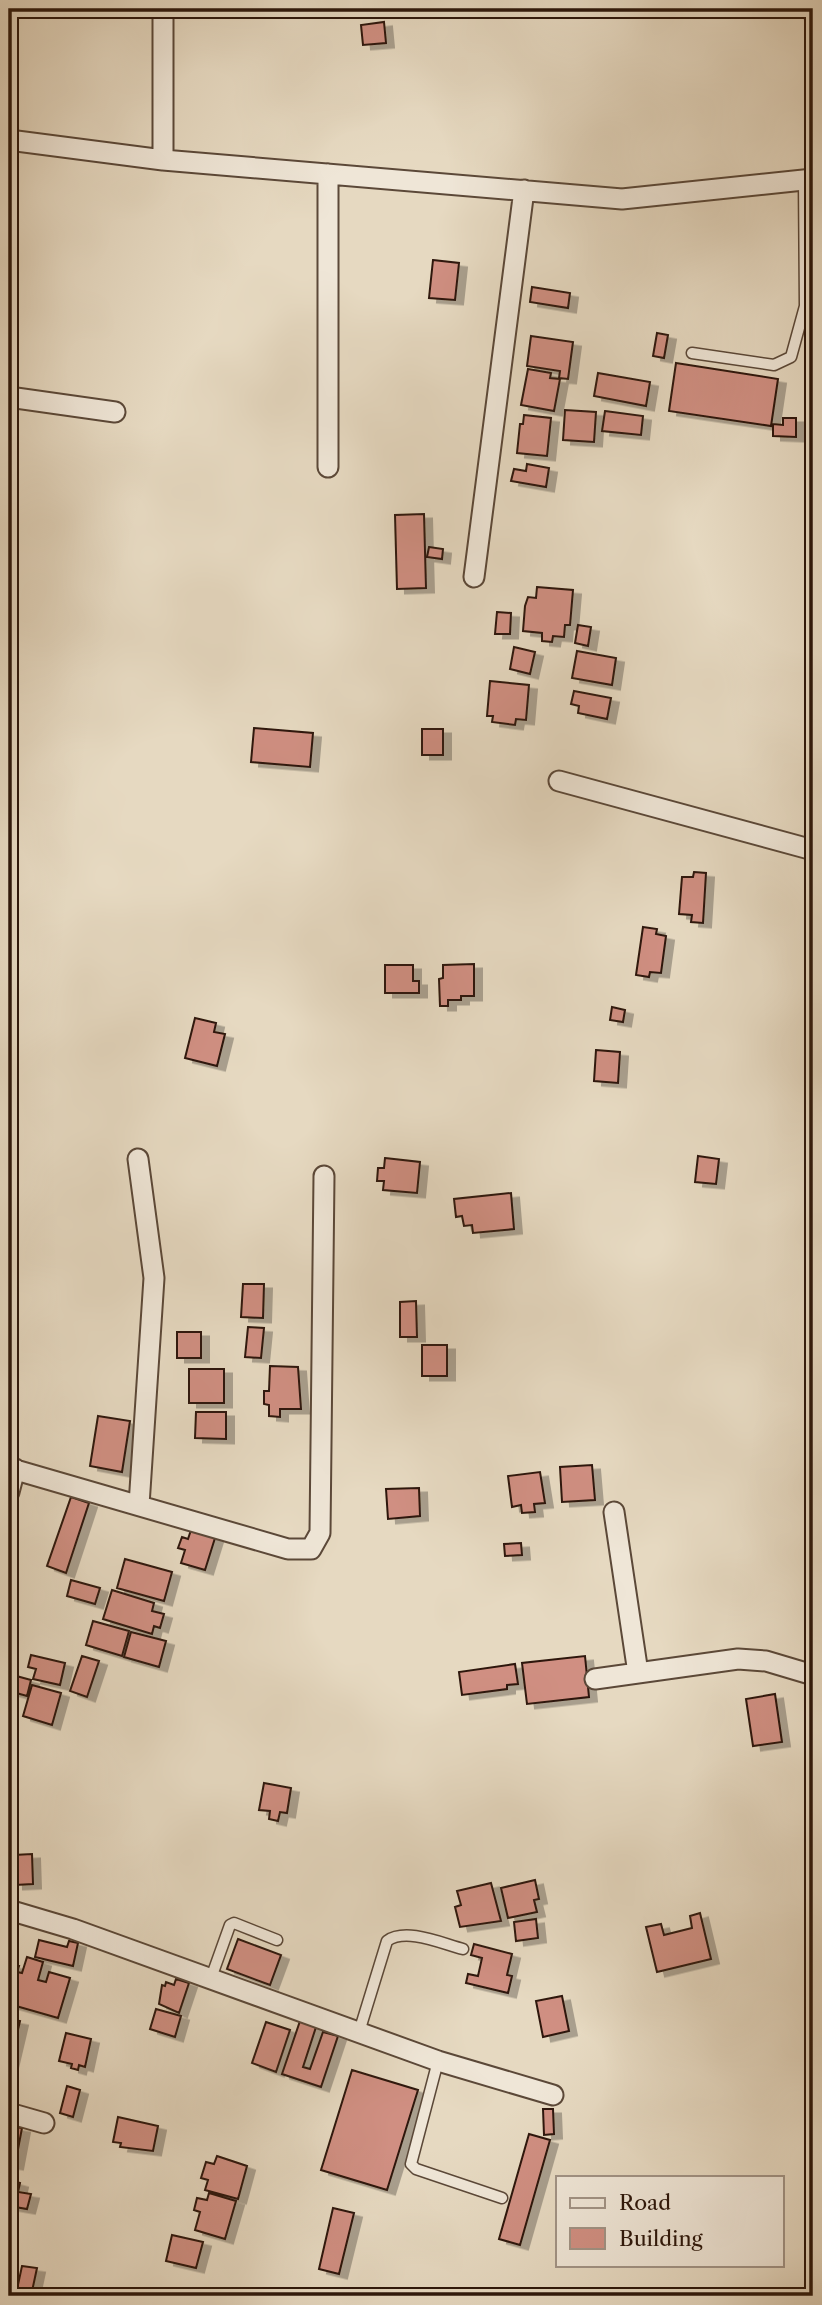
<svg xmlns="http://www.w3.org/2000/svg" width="822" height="2305" viewBox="0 0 822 2305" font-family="'Libre Caslon Text',serif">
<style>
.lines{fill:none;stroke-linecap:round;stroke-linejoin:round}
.stream{stroke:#6d7873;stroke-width:5}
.building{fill:#d08f82;stroke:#2d170b;stroke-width:2;filter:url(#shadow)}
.lane-casing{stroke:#5b4838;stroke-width:13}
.street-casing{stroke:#5b4838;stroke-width:23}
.lane{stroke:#efe6d7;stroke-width:10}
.street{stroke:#efe6d7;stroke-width:19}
</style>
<defs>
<filter id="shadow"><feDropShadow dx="8" dy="4.5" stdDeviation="0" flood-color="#0004"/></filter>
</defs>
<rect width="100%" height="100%" fill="#e6d9c1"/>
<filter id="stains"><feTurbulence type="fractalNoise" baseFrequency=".00286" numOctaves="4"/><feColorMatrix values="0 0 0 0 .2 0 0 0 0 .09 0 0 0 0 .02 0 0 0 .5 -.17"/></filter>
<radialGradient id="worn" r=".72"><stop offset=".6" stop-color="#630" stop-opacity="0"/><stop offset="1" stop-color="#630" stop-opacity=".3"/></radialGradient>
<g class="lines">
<!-- stream -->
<path class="stream" d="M805 9 813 72
M813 1780V1902"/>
</g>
<!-- building -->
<path class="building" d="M384 22 386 43 363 45 361 25Z
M433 260 459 263 455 300 429 298Z
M532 287 570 293 568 308 530 302Z
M657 333 668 335 664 358 653 356Z
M531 336 573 342 568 379 559 378 560 371 527 366Z
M676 363 778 379 771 426 669 411Z
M528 369 551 373 550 378 560 379 554 411 521 405Z
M598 373 650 382 646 406 594 396Z
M565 410 596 412 594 442 563 440Z
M605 411 643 416 641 435 602 431Z
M524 415 551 418 547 456 517 453 520 424H523Z
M783 418H796V437L773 436V424L783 425Z
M527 464 549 468 546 487 511 481 514 469 526 471Z
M424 514 426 588 397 589 395 515Z
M429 547 443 549 442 559 427 557Z
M537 587 573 590 570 625H565L564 637 553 636 552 642 542 641V633L523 631 525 606 528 597 536 598Z
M497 612 511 613 510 634H495Z
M578 625 591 627 588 646 575 643Z
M514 647 535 652 530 674 510 669Z
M577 651 616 658 612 685 572 678Z
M490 681 529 685 526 720 516 719 515 725 492 722 493 716H487Z
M574 691 611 698 607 719 578 713 579 706 571 704Z
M254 728 313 733 310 767 251 762Z
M422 729H443V755H422Z
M694 872 706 873 703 923 691 922 692 915 679 914 682 877H693Z
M643 927 657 929 656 934 666 936 661 973 650 972 649 977 636 975Z
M474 964V996H461V1000H448V1006H440L439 979 443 978V965Z
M385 965H413V981H419V993H385Z
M612 1007 625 1010 623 1022 610 1020Z
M195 1018 216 1023 214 1032 225 1034 217 1066 185 1058Z
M596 1050 620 1052 618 1083 594 1081Z
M698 1156 719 1159 716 1184 695 1182Z
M385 1158 420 1162 417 1193 383 1190 384 1181H377L378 1168H384Z
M511 1193 514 1229 473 1233 472 1225 464 1226 462 1216 456 1217 454 1199Z
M243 1284H264L263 1318 241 1317Z
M416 1301 417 1337H400V1302Z
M248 1327 264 1328 261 1358 245 1357Z
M177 1332H201V1358H177Z
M422 1345H447V1376H422Z
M270 1366 298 1367 301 1409H280V1417L269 1416V1405L264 1404V1391H269Z
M189 1369H224V1403H189Z
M196 1412H226V1439L195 1438Z
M98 1416 130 1421 122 1472 90 1466Z
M592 1465 595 1500 562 1502 560 1467Z
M540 1472 545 1503 534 1504 535 1512 522 1513 521 1505 512 1507 508 1476Z
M419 1488 420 1516 388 1519 386 1489Z
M71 1497 89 1503 66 1573 47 1566Z
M191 1530 215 1538 205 1570 181 1563 185 1550 178 1548 182 1537 188 1539Z
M521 1543 522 1555 505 1556 504 1544Z
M125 1559 172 1572 164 1601 117 1588Z
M71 1580 100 1588 95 1604 67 1596Z
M112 1590 154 1603 152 1611 164 1614 160 1628 154 1626 152 1634 103 1619Z
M93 1621 129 1631 122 1656 86 1645Z
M131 1632 166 1641 159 1667 124 1657Z
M31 1655 65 1663 60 1685 33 1679 36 1669 28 1667Z
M82 1656 99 1661 87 1697 70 1691Z
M585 1656 589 1697 527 1704 522 1663Z
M515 1664 518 1684 507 1685V1689L462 1695 459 1672Z
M9 1674 31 1680 27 1696 9 1691Z
M32 1685 61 1693 52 1725 23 1716Z
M775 1694 782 1742 753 1746 746 1699Z
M264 1783 291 1788 287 1813 280 1812 278 1821 269 1819 270 1811 259 1810Z
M32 1854 33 1884 15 1885 14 1855Z
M535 1880 539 1899 534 1900 537 1912 508 1918 501 1888Z
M491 1883 501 1921 460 1927 455 1907 461 1905 457 1891Z
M700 1913 711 1959 657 1972 646 1927 661 1924 664 1935 692 1928 690 1916Z
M536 1919 538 1938 516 1941 514 1922Z
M238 1939 281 1955 270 1985 227 1969Z
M39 1940 67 1947 69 1941 78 1943 73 1966 35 1957Z
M474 1944 512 1954 507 1975 512 1976 508 1993 466 1983 468 1974 478 1976 482 1958 471 1955Z
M27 1957 43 1962 38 1980 46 1982 49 1972 70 1978 58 2018 9 2004V1964L19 1966 17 1972 22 1973Z
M176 1979 189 1983 179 2013 159 2004 162 1985 165 1986 166 1982 174 1985Z
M562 1996 569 2031 543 2037 536 2001Z
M156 2009 181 2016 175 2037 150 2029Z
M9 2019 20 2021 9 2068Z
M300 2021 316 2027 303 2067 310 2069 323 2032 338 2036 321 2087 282 2074Z
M266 2022 290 2030 276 2072 252 2063Z
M66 2033 91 2039 85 2067 79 2065 78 2070 71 2068 72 2064 59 2061Z
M352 2070 418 2090 387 2190 321 2170Z
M67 2086 80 2090 73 2117 60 2113Z
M543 2109H553L554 2134 544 2135Z
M118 2117 158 2126 153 2151 120 2147 121 2143 113 2142Z
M9 2126 22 2128 15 2165 9 2164Z
M529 2134 550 2140 520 2245 499 2239Z
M217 2156 247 2166 238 2199 205 2190 208 2180 201 2178 206 2162 214 2164Z
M9 2180 20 2183 18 2192 31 2194 27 2209 9 2206Z
M209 2193 236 2201 225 2239 195 2230 200 2212 194 2210 197 2198 207 2200Z
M333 2208 354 2213 339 2274 319 2269Z
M172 2235 203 2242 196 2268 166 2261Z
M22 2266 37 2268 31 2296 16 2294Z"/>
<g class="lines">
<!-- lane casing -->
<g class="lane-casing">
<path id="lane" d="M692 353 774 365 791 357 805 306 804 181
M211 1978 230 1925 234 1923 277 1940
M359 2032 387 1941C406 1927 443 1944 463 1949
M438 2061 411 2164 416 2169 502 2198"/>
</g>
<!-- street casing -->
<g class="street-casing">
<path id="street" d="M163 9V160
M9 140 163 160 622 199 813 179
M9 397 115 412
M328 467V174
M474 577 524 190
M559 781 813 850
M138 1159 154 1278 139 1505
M9 1468 288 1549H311L320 1533 324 1176
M9 1492 15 1469
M614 1512 638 1673
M595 1679 738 1659 766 1661 813 1675
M9 1910 73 1929 438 2061 553 2095
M9 2113 44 2123"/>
</g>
<!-- lane -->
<use href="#lane" class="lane"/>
<!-- street -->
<use href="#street" class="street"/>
</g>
<!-- margin -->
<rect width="822" height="2305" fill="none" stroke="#e6d9c1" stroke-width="35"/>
<rect x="10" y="10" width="801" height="2284" fill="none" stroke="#2d170b" stroke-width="3.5"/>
<rect x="18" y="18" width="787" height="2270" fill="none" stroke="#2d170b" stroke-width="2"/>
<!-- legend -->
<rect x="556" y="2176" width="228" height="91" fill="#efe6d7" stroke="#a19385" stroke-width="2"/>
<rect x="570" y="2198" width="35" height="10" fill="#efe6d7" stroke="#a19385" stroke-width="2"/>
<text x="619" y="2210" font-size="21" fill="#2d170b">Road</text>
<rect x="570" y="2228" width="35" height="21" fill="#d08f82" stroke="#a19385" stroke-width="2"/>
<text x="619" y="2246" font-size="21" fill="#2d170b">Building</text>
<rect width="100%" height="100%" filter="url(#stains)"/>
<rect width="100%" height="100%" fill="url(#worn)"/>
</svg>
